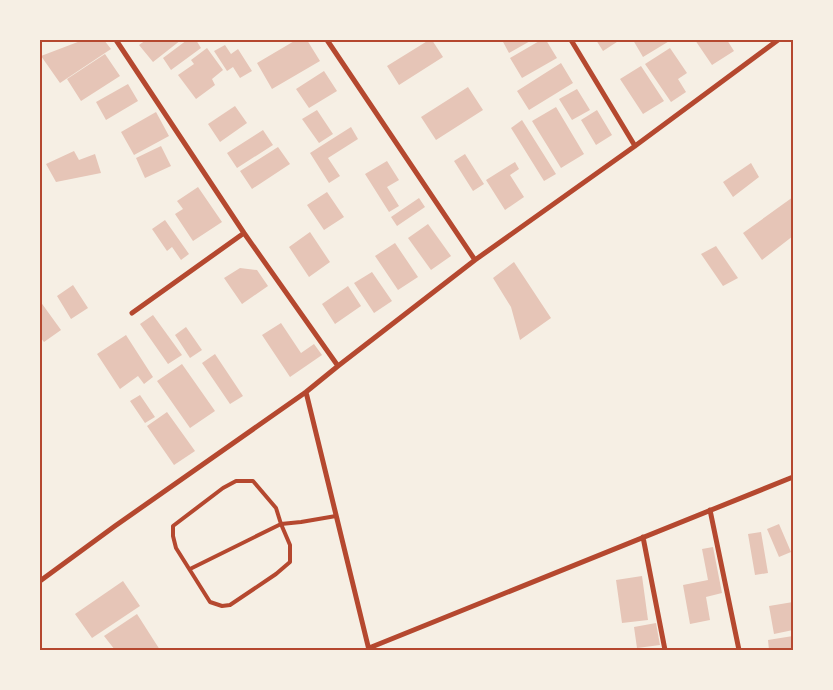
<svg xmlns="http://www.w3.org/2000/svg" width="833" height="690" viewBox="0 0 833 690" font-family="Commissioner,sans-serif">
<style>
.building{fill:#e6c5b7}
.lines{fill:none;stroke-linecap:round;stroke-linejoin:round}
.service{stroke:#b5482f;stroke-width:4}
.minor{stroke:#b5482f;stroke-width:5}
.neatline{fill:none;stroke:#b5482f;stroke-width:2}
</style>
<rect width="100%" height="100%" fill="#f6efe4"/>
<!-- building -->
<path class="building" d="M83 40H104L111 49 60 83 41 56Z
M146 40H181L153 62 139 45Z
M187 40H196L201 48 171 70 163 58Z
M296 40H307L320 61 272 89 257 63Z
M429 40H432L443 57 399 85 387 66Z
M502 40H532L509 53Z
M541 40H546L557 58 522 78 510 58Z
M596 40H620L603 51Z
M633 40H671L643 57Z
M695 40H727L734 51 712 65Z
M225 45 231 54 238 49 252 71 240 78 233 67 227 71 214 51Z
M207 48 223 70 212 79 215 85 196 99 178 75 194 64 191 60Z
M670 48 687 73 678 79 686 92 671 102 645 64Z
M105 54 120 76 81 101 67 79Z
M561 63 573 83 529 110 517 91Z
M641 66 664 101 643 114 620 79Z
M324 71 337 91 309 108 296 89Z
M128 84 138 101 106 120 96 102Z
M468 87 483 110 436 140 421 117Z
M577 89 590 110 572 120 559 99Z
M235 106 247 123 220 142 208 124Z
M556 107 584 154 561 168 532 121Z
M317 110 333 134 319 143 302 119Z
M597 110 612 135 596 145 581 120Z
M156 112 169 136 134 155 121 132Z
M522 120 556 174 544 181 511 128Z
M351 127 358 139 328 158 340 176 329 183 310 153Z
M263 130 273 145 237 168 227 153Z
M161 146 171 166 145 178 136 158Z
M278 147 290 164 252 189 240 171Z
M74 151 79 160 95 154 101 173 56 182 46 164Z
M465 154 484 184 473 191 454 161Z
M387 161 399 180 387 187 399 206 389 212 365 174Z
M515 162 519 169 510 175 524 197 505 210 486 180Z
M751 163 759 177 733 197 723 182Z
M198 187 222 222 193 241 175 214 183 209 177 201Z
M327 192 344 217 324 230 307 205Z
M793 197V236L762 260 743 233Z
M419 198 425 207 397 226 391 217Z
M165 220 189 254 181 260 172 247 167 251 152 229Z
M428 224 451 256 431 270 408 238Z
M310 232 330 262 309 277 289 247Z
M395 243 418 277 398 290 375 256Z
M716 246 738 278 723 286 701 254Z
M514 262 551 318 520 340 511 307 493 278Z
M240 268 257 270 268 286 242 304 224 278Z
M372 272 392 301 374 313 354 283Z
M73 285 88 308 71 319 57 296Z
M348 286 361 306 335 324 322 304Z
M40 301 61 330 44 342 40 337Z
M153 315 182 355 168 364 140 324Z
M281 323 301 353 314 344 322 355 290 377 262 335Z
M186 327 202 350 190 358 175 335Z
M126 335 153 377 144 384 138 376 120 389 97 354Z
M215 354 243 396 230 404 202 363Z
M182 364 215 411 190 428 157 381Z
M140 395 155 417 145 423 130 401Z
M167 412 195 451 174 465 147 426Z
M779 524 791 552 779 557 767 529Z
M761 532 768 573 755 575 748 534Z
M713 547 722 593 706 597 710 620 690 624 683 585 708 580 702 549Z
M642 576 648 620 622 623 616 580Z
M123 581 140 606 92 638 75 614Z
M793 602V630L774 634 769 606Z
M137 614 160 650H115L104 636Z
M656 623 660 645 637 648 634 627Z
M793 636V650H769L768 640Z"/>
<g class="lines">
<!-- service -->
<path class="service" d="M190 569 281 524 290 545V562L276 574 230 605 222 606 210 602 176 548 173 536V526L223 488 236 481H253L276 508 281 524 301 522 336 516"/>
<!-- minor -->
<path class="minor" d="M116 40 244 233 338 366
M327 40 475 260
M571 40 635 146
M132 313 244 233
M306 392 369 650
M710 510 739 650
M643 537 665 650
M40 581 115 526 306 392 338 366 475 260 635 146 778 40
M369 648 793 477"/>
</g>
<!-- border -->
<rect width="833" height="690" fill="none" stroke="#f6efe4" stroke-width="82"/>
<rect x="41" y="41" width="751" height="608" class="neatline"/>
</svg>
